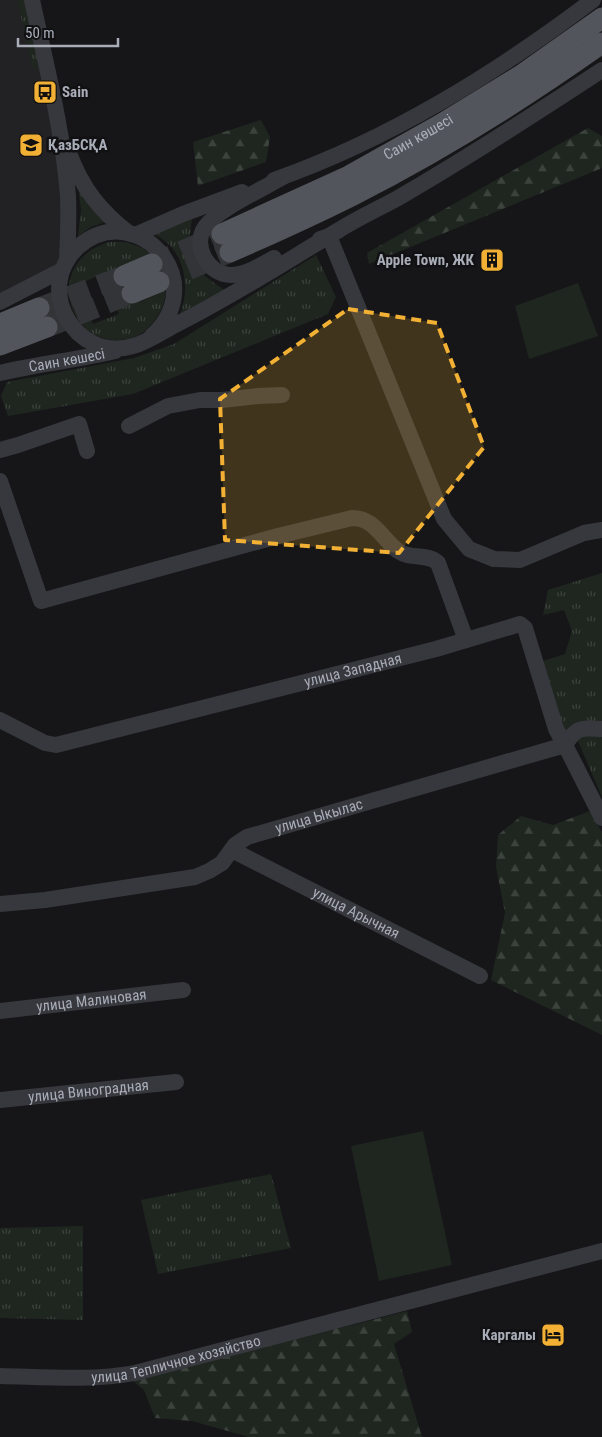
<svg xmlns="http://www.w3.org/2000/svg" width="602" height="1437" viewBox="0 0 602 1437" font-family="'Roboto Condensed',sans-serif">
<style>
.built{fill:#222225}
.grass{fill:url(#grass-tufts);fill-rule:evenodd}
.forest{fill:url(#forest-firs)}
.park{fill:#1e261f}
.lines{fill:none;stroke-linecap:round;stroke-linejoin:round}
.major-tunnel{stroke:#333438;stroke-width:21;stroke-dasharray:21 11;stroke-linecap:butt}
.minor{stroke:#37383d;stroke-width:16}
.major{stroke:#53555c;stroke-width:21}
.marked{fill:#f2b134;fill-opacity:0.2;stroke:#f2b134;stroke-width:4;stroke-dasharray:10 6;stroke-linejoin:round}
.labels{text-anchor:middle;stroke-width:5;stroke-linejoin:round;paint-order:stroke}
.poi-label{font-size:15px;font-weight:bold;fill:#a8adb8;stroke:#111113;text-anchor:start}
.street-label{font-size:15px;fill:#a8adb8;stroke:#111113}
</style>
<defs>
<pattern id="grass-tufts" width="24" height="20" patternUnits="userSpaceOnUse" patternTransform="scale(1.25)"><rect width="24" height="20" fill="#1e261f"/><path d="M3 7l-1-3M5 7V3M7 7l1-3M15 17l-1-3M17 17v-4M19 17l1-3" fill="none" stroke="#3c433d"/></pattern>
<pattern id="forest-firs" width="22" height="20" patternUnits="userSpaceOnUse" patternTransform="scale(1.25)"><rect width="22" height="20" fill="#1e261f"/><path d="M5 1l3.5 6h-7zM16 11l3.5 6h-7z" fill="#3c433d"/></pattern>
</defs>
<rect width="100%" height="100%" fill="#161618"/>
<!-- built -->
<path class="built" d="M0 0H32L58 122 67 261 0 302Z"/>
<!-- grass -->
<path class="grass" d="M17 0H25L39 68 33 69Z
M79 191 105 222 91 227 78 236 81 210Z
M192 219C186 258 192 269 226 291L180 314C192 285 183 242 149 233Z
M109 242C117 242 125 241 132 244 165 254 175 290 157 317 150 327 143 335 131 338 70 355 39 263 109 242ZM149 257 163 292 140 302 125 266ZM102 274 119 314 93 324 77 285Z
M316 255 336 297 328 314 133 394 8 416 1 396 7 382 134 358 174 344Z
M602 573V797L577 739 561 729 543 661 565 654 572 631 564 610 543 615 548 590Z
M271 1174 291 1248 158 1274 141 1200Z
M83 1226V1320L0 1318V1228Z"/>
<!-- forest -->
<path class="forest" d="M261 120 270 137 266 162 198 186 193 142Z
M588 128 602 136V168L369 264 367 253Z
M590 811 602 832V1035L491 980 505 913 496 867 498 835 521 816 553 825Z
M407 1311 412 1332 394 1344 422 1437H249L192 1421 155 1418 144 1390 128 1377 254 1346 353 1325Z"/>
<!-- park -->
<path class="park" d="M578 283 598 336 529 359 515 306Z
M423 1131 452 1265 379 1281 351 1146Z"/>
<g class="lines">
<!-- major-tunnel -->
<path class="major-tunnel" d="M152 264 222 234
M159 282 230 252
M39 308 124 276
M47 327 132 293"/>
<!-- minor -->
<g class="minor">
<path d="M32 0C46 65 63 130 68 196 69 218 68 239 67 261"/>
<path d="M69 153C82 188 100 211 130 234"/>
<path d="M274 180C390 139 495 74 593 0"/>
<path d="M135 235 183 214 242 192"/>
<path d="M320 239 329 236 444 519 469 549 494 559 520 560 584 533 602 530"/>
<path d="M274 258C261 265 246 275 231 275 208 275 192 246 205 227 218 209 263 189 283 177"/>
<path d="M0 302 62 270"/>
<path d="M151 337C214 280 135 197 78 247 33 288 75 363 133 346 148 342 163 331 177 324 233 296 285 262 339 230 358 218 378 209 398 198 467 158 535 114 602 70"/>
<path id="s1" d="M0 373C38 364 77 360 115 351"/>
<path d="M129 426 168 406 200 400H222L258 396 282 395"/>
<path d="M0 450 18 445 79 424 87 451"/>
<path d="M0 481 41 601 278 536 352 518C375 518 382 539 398 551 411 560 428 553 438 563L466 640"/>
<path id="s2" d="M0 720 45 743 56 745 436 649 520 624 525 628 556 729 565 745C577 726 581 728 602 729"/>
<path id="s3" d="M232 850 480 976"/>
<path id="s4" d="M0 904 45 900 195 877 209 871 222 863 235 845 247 837 565 745 602 818"/>
<path id="s5" d="M0 1011 183 990"/>
<path id="s6" d="M0 1100 176 1082"/>
<path id="s7" d="M0 1376C45 1377 91 1381 135 1373L602 1251"/>
</g>
<!-- major -->
<g class="major">
<path id="s8" d="M222 234 349 176 440 125 520 76 602 18"/>
<path d="M230 252C271 234 313 215 353 195 440 151 523 99 602 43"/>
<path d="M124 276 152 264"/>
<path d="M132 293 159 282"/>
<path d="M0 324 39 308"/>
<path d="M0 345 47 327"/>
</g>
</g>
<!-- marked area -->
<path class="marked" d="M348 309 437 323 484 447 399 553 225 540 220 399Z"/>
<!-- icons -->
<defs>
<g id="bus-square" transform="scale(1.25)"><rect x="-9" y="-9" width="18" height="18" rx="4" fill="#f2b134" stroke="#111113"/><path d="M-5-6H5V4H4V6H2V4H-2V6H-4V4H-5ZM-3.5-4V0h7V-4ZM-3.5 1.2v1.5H-2V1.2ZM2 1.2v1.5H3.5V1.2Z" fill="#111"/></g>
<g id="university-square" transform="scale(1.25)"><rect x="-9" y="-9" width="18" height="18" rx="4" fill="#f2b134" stroke="#111113"/><path d="M0-5L7-2L0 1L-7-2ZM-4 1L0 2.5L4 1V4Q0 6-4 4Z" fill="#111"/></g>
<g id="building-square" transform="scale(1.25)"><rect x="-9" y="-9" width="18" height="18" rx="4" fill="#f2b134" stroke="#111113"/><path d="M-4-6H4V6H1V3H-1V6H-4ZM-2.5-4.3h1.7v1.8h-1.7ZM.8-4.3h1.7v1.8H.8ZM-2.5-1h1.7V.8h-1.7ZM.8-1h1.7V.8H.8Z" fill="#111"/></g>
<g id="hotel-square" transform="scale(1.25)"><rect x="-9" y="-9" width="18" height="18" rx="4" fill="#f2b134" stroke="#111113"/><path d="M-6-4.5h1.5V1H6V5H4.5V3h-9V5H-6ZM-4 0a1.8 1.8 0 1 1 3.6 0ZM.5 0V-2.5h3Q6-2.5 6 0Z" fill="#111"/></g>
</defs>
<g fill-rule="evenodd">
<use href="#bus-square" x="45" y="92"/>
<use href="#university-square" x="31" y="145"/>
<use href="#building-square" x="492" y="260"/>
<use href="#hotel-square" x="553" y="1335"/>
</g>
<g class="labels">
<!-- poi labels -->
<g class="poi-label">
<text x="62" y="97">Sain</text>
<text x="48" y="150">ҚазБСҚА</text>
<text x="474" y="265" text-anchor="end">Apple Town, ЖК</text>
<text x="536" y="1340" text-anchor="end">Каргалы</text>
</g>
<!-- street labels -->
<g class="street-label">
<text dy="5" stroke="none"><textPath href="#s8" startOffset="219">Саин көшесі</textPath></text>
<text dy="5" stroke="none"><textPath href="#s1" startOffset="68">Саин көшесі</textPath></text>
<text dy="5" stroke="none"><textPath href="#s2" startOffset="368">улица Западная</textPath></text>
<text dy="5" stroke="none"><textPath href="#s4" startOffset="339">улица Ыкылас</textPath></text>
<text dy="5" stroke="none"><textPath href="#s3" startOffset="139">улица Арычная</textPath></text>
<text dy="5" stroke="none"><textPath href="#s5" startOffset="92">улица Малиновая</textPath></text>
<text dy="5" stroke="none"><textPath href="#s6" startOffset="89">улица Виноградная</textPath></text>
<text dy="5" stroke="none"><textPath href="#s7" startOffset="178">улица Тепличное хозяйство</textPath></text>
</g>
</g>
<!-- scale -->
<path d="M18 38v8h100v-8" fill="none" stroke="#a8adb8" stroke-width="2.5"/>
<text x="25" y="38" font-size="15" fill="#a8adb8" stroke="#111113" stroke-width="4" paint-order="stroke">50 m</text>
</svg>
